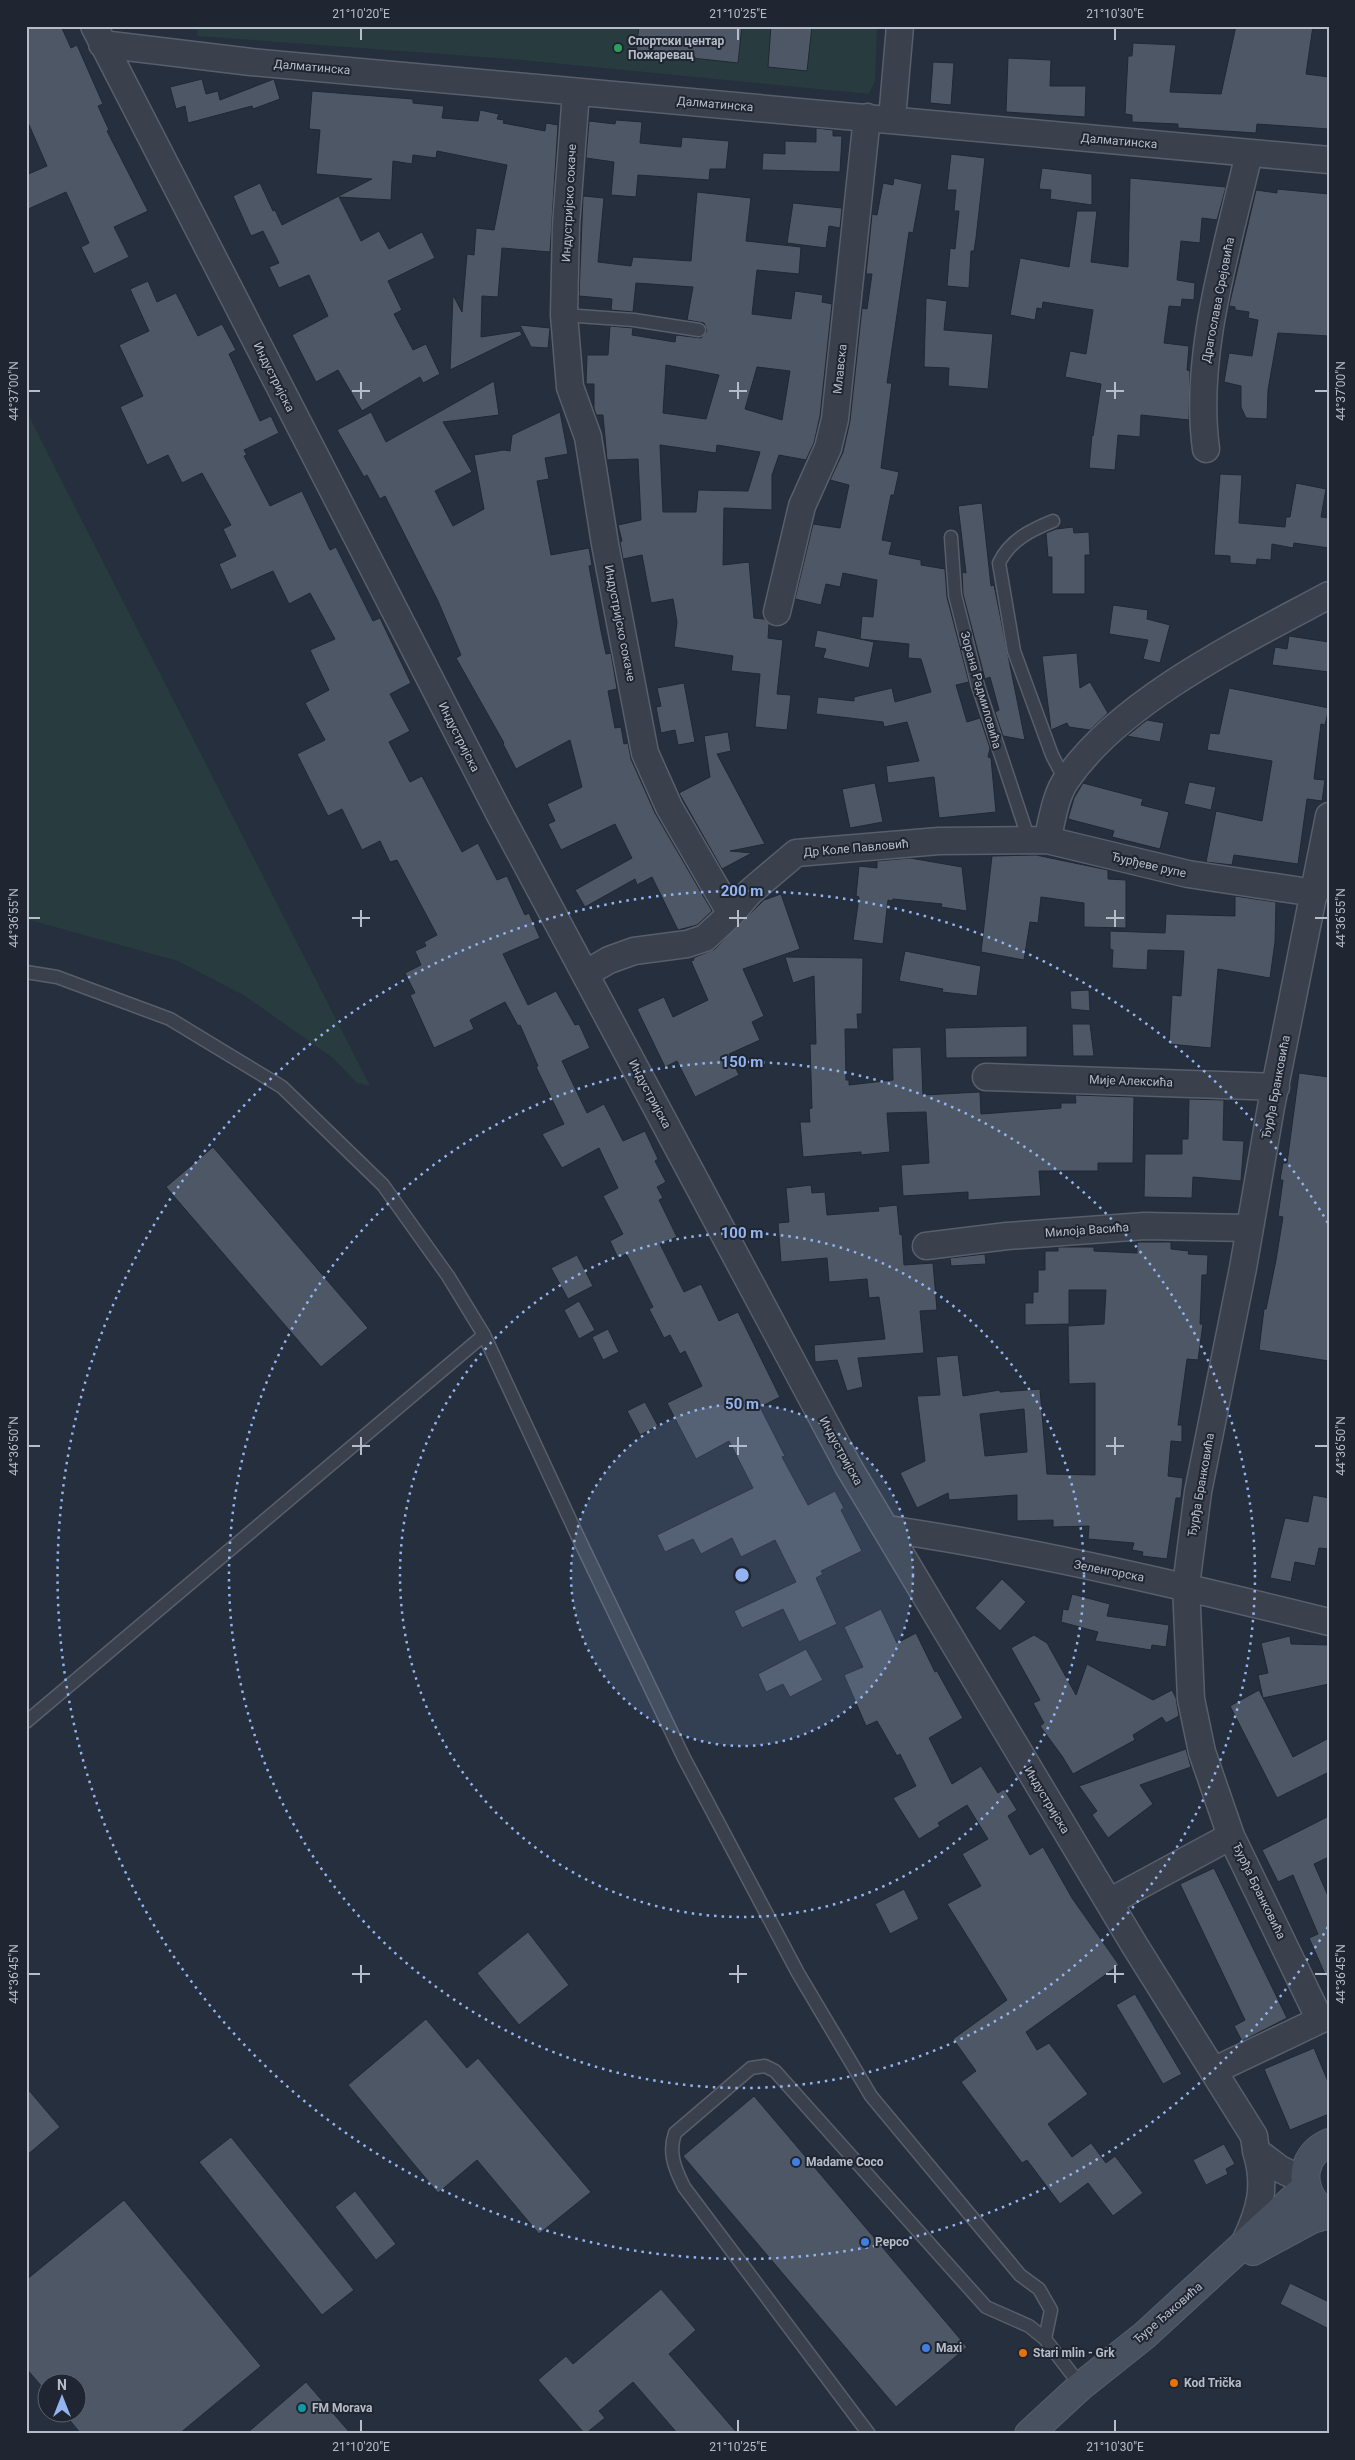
<svg xmlns="http://www.w3.org/2000/svg" width="1355" height="2460" viewBox="0 0 1355 2460" font-family="Roboto,sans-serif">
<style>
.green{fill:#283b3e}
.building{fill:#4d5766;stroke:#212834;fill-rule:evenodd}
.lines{fill:none;stroke-linecap:round;stroke-linejoin:round}
.lane-casing{stroke:#585f6b;stroke-width:15}
.street-casing{stroke:#585f6b;stroke-width:29}
.secondary-casing{stroke:#585f6b;stroke-width:30}
.lane{stroke:#3a414d;stroke-width:12}
.street{stroke:#3a414d;stroke-width:26}
.secondary{stroke:#485160;stroke-width:28}
.ticks{fill:none;stroke:#b6bdc8;stroke-width:2}
.ring{fill:none;stroke:#93b4f1;stroke-width:2.5;stroke-dasharray:2.5 5}
.leisure-dot{fill:#2e9e5b;stroke:#1f2632;stroke-width:2}
.shop-dot{fill:#3f7fe0;stroke:#1f2632;stroke-width:2}
.food-dot{fill:#e8710a;stroke:#1f2632;stroke-width:2}
.culture-dot{fill:#0f9aa8;stroke:#1f2632;stroke-width:2}
.labels{text-anchor:middle;stroke-width:4;stroke-linejoin:round;paint-order:stroke}
.poi-label{font-size:12px;font-weight:bold;fill:#b6bdc8;stroke:#1f2632;text-anchor:start}
.street-label{font-size:12px;fill:#b6bdc8;stroke:#1f2632}
.centre{fill:#93b4f1;stroke:#1f2632;stroke-width:2.5}
.ring-label{font-size:15px;text-anchor:middle;font-weight:bold;fill:#93b4f1;stroke:#1f2632;stroke-width:4;stroke-linejoin:round;paint-order:stroke}
.neatline{fill:none;stroke:#b6bdc8;stroke-width:2}
.ticks-label{font-size:12px;text-anchor:middle;fill:#b6bdc8}
</style>
<rect width="100%" height="100%" fill="#262f3d"/>
<!-- green -->
<path class="green" d="M163 26H877L875 81 869 94 522 60 197 36 198 30Z
M26 410 46 450 370 1086 357 1083 333 1058 245 996 178 961 26 919Z"/>
<!-- building -->
<path class="building" d="M26 26H61L71 48 77 45 103 104 98 106 109 130 107 131 148 211 114 227 129 257 94 274 81 247 89 243 66 192 26 210V175L47 166 26 118Z
M639 26H742L738 63 636 52Z
M771 26H812L807 71 768 67Z
M1236 26H1313L1306 74 1329 77V129L1257 124 1256 133 1178 128V124L1132 122V115L1125 114 1128 56H1132L1133 43 1176 45 1170 92 1221 94Z
M1008 58 1051 60 1050 86H1086L1085 117 1006 112Z
M933 62 954 63 951 105 930 103Z
M202 79 206 94 218 91 220 100 274 79 280 99 253 109 252 106 188 123 185 106 176 109 170 87Z
M312 91 413 99V103L444 106 442 118 478 121 480 110 499 114 497 119 504 120 503 123 545 131 546 123 558 125 550 252 502 248 498 297 482 296 481 337 520 331 522 335 450 370 453 295 462 312 467 254 474 255 476 228 494 230 507 165 437 151 436 158 413 155 412 164 393 161 391 200 339 197 361 241 379 231 389 249 422 232 435 258 388 281 402 310 394 314 413 350 426 344 440 374 423 383 420 377 362 411 338 370 316 382 292 335 328 316 309 275 279 288 269 267 279 263 263 231 251 236 233 196 260 183 273 211 275 210 282 225 372 179 316 174 320 130 309 129Z
M616 120 642 122 640 143 681 147 682 137 729 141 726 169H710L709 180 638 175 636 197 611 195 614 162 586 158 589 121 615 124Z
M816 128 833 130V136H842L840 172 762 170 763 153 785 154V141L816 142Z
M951 154 985 158 976 238 974 251H971L969 288 947 286 950 248 955 249 959 211H954L956 190H947Z
M1042 168 1092 174V205L1050 199 1051 190 1039 189Z
M894 178 922 184 913 233 909 232 887 383H892L881 468 899 472 894 495H891L882 540 892 542 889 554 921 560V565L945 569 947 597 969 682 956 685 967 722 980 718 990 748 988 757 991 758 996 812 939 818 934 777 888 783 886 766 919 761 907 722 884 727 883 722 816 714 818 697 854 701V697L892 688 895 702 931 692 921 659 908 658 909 644 860 639 862 616 873 617 877 580 843 573 840 587 826 584 821 605 795 599 813 524 840 528 849 485 830 480 843 452 850 421 862 308 867 309 872 274H866L872 214 877 215 883 183 893 185Z
M1130 178 1226 187 1217 220 1202 218 1200 243 1181 241 1177 280 1195 283 1194 300 1182 299 1181 307 1169 306 1164 343 1189 346 1187 370 1190 371 1189 420 1141 415 1140 437 1118 435 1115 470 1089 468 1092 435 1093 436 1101 384 1065 377 1070 351 1086 354 1093 310 1043 302 1042 309 1037 308 1035 320 1010 315 1020 258 1069 267 1077 211H1097L1091 262 1128 267Z
M1277 189 1329 194V336L1278 333 1268 390 1267 419 1246 418 1241 407V386L1224 382 1229 353 1252 356 1258 320 1248 318 1249 312 1235 310V307L1229 306 1256 190 1277 193Z
M697 192 751 198 746 241 801 247 799 274 757 270 752 314 791 319 795 291 823 295 822 302 832 304 820 416 814 443 806 460 779 455 772 475V510L724 508 723 565 749 562 754 618 764 619 769 624 768 638 783 640 777 694 791 695 787 730 755 727 760 674 731 671 733 656 674 647 677 622 673 599 651 603 642 555 623 559 620 542 622 541 618 525 641 520 638 459 607 460 603 415H596L594 408V384H586L587 355H608L610 326 633 328 632 335 675 342 676 335 701 338 707 331 704 323 687 320 693 287 636 283 633 312 611 310 612 299 579 296 583 196 604 198 598 262 631 266 633 257 691 261ZM666 365 719 375 706 419 663 413ZM757 367 790 371 782 420 745 409ZM660 445 716 453 717 445 760 452 748 491 698 490 696 512H663Z
M793 203 842 208 840 228 829 226 826 248 787 243Z
M148 281 157 302 176 293 198 336 222 324 236 350 229 354 260 421 271 416 279 433 244 450 247 455 244 456 270 506 302 491 330 550 336 547 373 621 380 618 411 683 390 694 410 731 389 742 410 782 422 776 462 852 478 843 497 880 507 876 525 915 529 913 540 938 503 954 528 1005 556 991 575 1025 579 1024 590 1048 562 1061 587 1113 604 1104 623 1141 645 1131 658 1159 655 1161 666 1182 657 1187 663 1198 659 1200 677 1237 660 1244 684 1292 701 1284 719 1321 738 1312 780 1397 760 1407 785 1456 782 1457 808 1505 835 1491 844 1508 841 1510 862 1551 821 1571 823 1574 816 1578 837 1624 799 1642 783 1609 742 1628 734 1611 796 1582 775 1540 741 1557 732 1538 701 1554 693 1539 665 1552 657 1535 753 1488 729 1441 696 1459 667 1403 702 1386 685 1351 680 1354 670 1335 664 1338 649 1309 653 1307 629 1259 626 1254 618 1258 610 1241 623 1234 603 1196 618 1188 599 1148 562 1168 542 1134 564 1124 536 1067 538 1066 520 1025 518 1026 505 1002 470 1020 474 1029 434 1048 410 995 415 993 405 973 421 965 415 951 426 946 424 942 437 935 397 860 390 862 380 841 362 850 342 809 328 816 297 754 325 740 305 703 329 690 310 650 335 639 310 593 289 604 273 571 231 590 219 564 236 556 223 529 231 525 202 473 182 483 168 455 147 465 120 407 143 396 119 345 149 331 130 289Z
M926 298 947 301 944 330 993 334 988 389 948 386 949 368 924 367Z
M520 325 550 328 548 348 531 347Z
M494 381 499 415 443 422 472 472 435 491 453 526 484 509 474 455 504 450 510 451 512 435 560 412 568 454 545 458 549 479 537 481 551 555 589 548 592 565 589 566 601 631 606 654 611 653 617 689 608 691 615 728 621 727 624 744 628 743 631 759 655 813 712 911 697 925 678 930 652 877 637 885 635 879 585 907 575 890 632 858 615 824 561 850 548 824 555 821 547 804 582 787 570 740 516 769 503 744 504 743 456 658 461 655 438 601 385 496 380 499 367 475 364 477 337 430 371 412 386 442Z
M1220 474 1242 475 1239 523 1285 527 1286 517H1290L1296 483 1326 489 1321 517 1329 518V548L1294 543 1293 548 1272 544 1271 560 1257 559 1256 565 1230 563V556L1214 555Z
M982 503 991 586 994 585 1025 740 1003 736 995 712 999 710 990 677 985 679 963 594 962 572 966 573 958 506Z
M1073 527 1074 533 1089 532 1090 555H1085V594H1052V557H1048L1046 533 1056 529Z
M1113 605 1148 610 1147 619 1170 625 1160 663 1143 659 1148 640 1109 634Z
M817 630 874 642 869 668 823 658 826 649 814 647Z
M1289 636 1329 642V672L1272 665 1275 647 1287 649Z
M1077 653 1080 688 1090 682 1108 713 1090 730 1069 727 1067 723 1051 730 1042 656Z
M684 683 695 742 678 745 675 730 661 733 656 707 661 706 657 688Z
M1229 688 1329 708 1325 725 1321 724 1314 779 1325 780 1322 801 1307 799 1298 864 1234 855 1232 865 1206 862 1216 811 1262 821 1272 761 1207 750 1210 733 1219 734Z
M1147 720 1164 723 1160 742 1127 736Z
M728 732 731 751 717 754 765 844 730 851 752 853 722 869 679 793 710 777 704 736Z
M1189 782 1216 787 1211 810 1184 804Z
M875 783 883 822 850 828 842 789Z
M1083 783 1143 799 1141 805 1169 812 1160 849 1112 837 1114 831 1068 819 1074 798Z
M1036 855 1108 870V879L1126 880V928L1084 927V903L1041 897 1038 923 1030 922 1024 960 981 952 992 856Z
M910 858 962 867 967 911 941 907 942 904 893 899 892 901 888 900 883 944 853 940 859 897 856 896 859 866 877 868V861Z
M781 894 800 949 743 969 764 1016 752 1022 760 1040 729 1054 739 1075 695 1097 677 1061 665 1067 637 1009 664 997 673 1017 708 1000 691 961 694 960 693 958 715 949 764 900Z
M1235 896 1276 902 1275 942 1270 978 1218 969 1211 1048 1169 1044 1172 995 1181 996 1184 951 1148 950 1147 970 1112 968 1113 950 1110 949V931L1165 933 1166 914 1235 916Z
M905 951 981 966 977 996 942 992 943 989 899 981Z
M785 957 863 958 862 1014H857L858 1029H845L846 1080H849V1085L893 1080 892 1048 921 1047 923 1095 980 1092 981 1114 1061 1108V1103H1076L1075 1095 1134 1097 1133 1163H1098V1171H1039L1041 1196 968 1200V1192L903 1196 901 1165 929 1163 926 1112 887 1113 890 1152 861 1155V1152L803 1157 800 1122H810L809 1109 812 1108 810 1044H816L814 976 793 983Z
M1089 990 1090 1011 1071 1009 1070 991Z
M1072 1024H1090L1094 1056H1073Z
M1027 1026V1057L946 1058 945 1028Z
M1299 1073 1329 1077V1361L1259 1350 1264 1309H1266L1276 1260 1283 1217 1278 1216 1283 1180H1280L1283 1163H1287Z
M1189 1099 1224 1100 1223 1140 1244 1141 1241 1181 1193 1177 1192 1198 1144 1197 1145 1154H1182V1139H1188Z
M213 1147 368 1328 321 1367 166 1187Z
M811 1185 812 1193 825 1192 827 1215 879 1211 878 1207 897 1205 900 1235 902 1234 904 1265 933 1263 937 1310 920 1311 924 1353 858 1358 863 1387 847 1391 837 1360 815 1362 814 1345 885 1339 879 1297 869 1298 867 1279 829 1282 827 1258 781 1262 778 1223 789 1222 786 1188Z
M1137 1242H1171V1249L1189 1251 1188 1254 1208 1255 1207 1275H1202L1200 1324H1203L1198 1360 1187 1359 1178 1425H1182V1442L1171 1441 1168 1476 1183 1478 1181 1498H1176L1167 1559 1142 1556 1143 1552 1132 1550 1134 1543 1088 1539 1089 1526 1053 1527V1520L1017 1521V1495L949 1500 948 1493 917 1508 900 1473 925 1461 917 1396 940 1395 936 1357 958 1355 963 1396 1000 1390V1392L1040 1389 1047 1474 1095 1475V1383L1069 1384 1068 1326 1104 1324 1106 1290H1069V1324L1025 1325V1303H1033V1292H1038V1270H1045V1251H1058V1247H1094V1251L1137 1253ZM1024 1409 1027 1452 985 1456 980 1414Z
M985 1254 986 1264 951 1266 950 1258Z
M577 1255 593 1286 568 1299 551 1268Z
M579 1301 595 1330 579 1339 564 1310Z
M608 1329 619 1352 603 1360 592 1337Z
M645 1402 658 1426 640 1435 627 1411Z
M1313 1495 1329 1498V1549L1319 1548 1315 1566 1295 1562 1291 1582 1270 1578 1285 1518 1308 1522Z
M1002 1579 1026 1602 1000 1631 975 1608Z
M1072 1594 1110 1604 1107 1616 1169 1625 1166 1647 1152 1645 1151 1650 1095 1641 1098 1632 1061 1622 1063 1609 1068 1610Z
M881 1609 897 1643 916 1633 935 1672 937 1671 963 1718 929 1738 952 1784 981 1766 998 1793 1004 1789 1017 1810 1008 1816 1030 1855 1043 1847 1072 1898 1119 1965 1026 2032 1037 2050 1049 2043 1088 2094 1048 2124 1072 2157 1091 2143 1106 2163 1115 2156 1143 2193 1113 2216 1088 2183 1060 2204 1027 2160 1022 2163 961 2082 976 2071 953 2039 1007 2000 947 1904 981 1886 962 1854 988 1839 967 1805 938 1823 940 1826 919 1839 893 1798 916 1786 900 1754 897 1756 877 1721 866 1726 844 1675 863 1667 844 1627Z
M1034 1635 1047 1643 1076 1695 1087 1664 1153 1700 1172 1690 1176 1698 1179 1716 1166 1723 1162 1717 1133 1735 1135 1740 1073 1774 1062 1756 1040 1726 1044 1723 1033 1703 1040 1700 1011 1648Z
M1290 1636 1291 1644 1329 1645V1684L1263 1698 1258 1675 1268 1673 1261 1643Z
M806 1649 823 1680 790 1697 783 1684 766 1692 758 1674Z
M1259 1690 1293 1757 1329 1738V1772L1277 1798 1230 1706Z
M1186 1749 1191 1767 1140 1785 1153 1804 1108 1838 1092 1815 1097 1811 1079 1786Z
M1329 1816V1857L1314 1864 1329 1898V1983L1309 1938 1318 1934 1293 1875 1278 1882 1262 1850Z
M1214 1868 1287 2018 1242 2041 1234 2026 1245 2020 1180 1884Z
M904 1889 919 1919 890 1934 875 1904Z
M528 1932 569 1985 519 2025 477 1973Z
M1135 1994 1182 2074 1163 2084 1116 2005Z
M426 2019 467 2068 478 2058 591 2192 539 2234 477 2160 438 2193 348 2085Z
M1314 2048 1329 2084V2114L1290 2130 1264 2069Z
M26 2087 60 2127 26 2156Z
M754 2096 967 2347 896 2407 683 2156Z
M231 2137 354 2290 322 2315 199 2162Z
M1224 2144 1235 2164 1226 2169 1228 2174 1206 2185 1193 2160Z
M355 2191 396 2244 376 2260 335 2207Z
M124 2200 261 2366 179 2434H81L63 2412H78V2382H48V2394L26 2368V2280Z
M1290 2283 1329 2302V2329L1280 2304Z
M661 2289 696 2330 669 2354 738 2434H678L633 2382 599 2411 605 2418 585 2434 538 2380 566 2356 573 2364Z
M306 2382 351 2434H246Z"/>
<g class="lines">
<!-- lane casing -->
<g class="lane-casing">
<path id="lane" d="M564 315 634 320 699 330
M1053 521C1031 530 1010 540 999 563L1014 651 1052 755 1065 780
M951 537 955 595 978 686 1029 840
M26 972 57 977 170 1019 282 1087 383 1185 448 1276 484 1335 579 1539 684 1758 798 1973 871 2096 1020 2275 1039 2289 1051 2310 1045 2339
M26 1722 484 1335
M869 2434 684 2187C675 2169 668 2153 675 2133L751 2068 765 2066 775 2071 986 2307 1029 2326 1045 2339 1081 2386"/>
</g>
<!-- street casing -->
<g class="street-casing">
<path id="street" d="M94 26 499 813 848 1466 1135 1946 1254 2136 1256 2151 1280 2169 1305 2181
M102 44 251 62 1329 160
M576 92 566 225 564 315 570 387 588 437 605 544 645 753 669 807 731 914
M892 119 900 26
M1206 449C1193 354 1228 246 1249 153
M777 612 802 506 828 448 835 419 867 117
M1315 893 1188 874 1047 840C1052 822 1055 795 1067 779 1122 699 1244 641 1329 595
M585 974 609 960 634 951 687 944 705 938 731 914 750 892 796 853 939 841 1047 840
M986 1077 1276 1087
M926 1246 1007 1236 1145 1226 1249 1228
M888 1529C1036 1551 1183 1586 1329 1622
M1109 1902 1231 1836
M1213 2071 1320 2020 1231 1836 1202 1752 1191 1699 1186 1586 1198 1492 1243 1268 1271 1107 1329 816
M1245 2242C1260 2210 1267 2186 1256 2151"/>
</g>
<!-- secondary casing -->
<g class="secondary-casing">
<path id="secondary" d="M1315 2203C1299 2182 1303 2154 1329 2143
M1253 2251 1312 2219 1329 2214
M1029 2434 1081 2386 1145 2335 1306 2187"/>
</g>
<!-- lane -->
<use href="#lane" class="lane"/>
<!-- street -->
<use href="#street" class="street"/>
<!-- secondary -->
<use href="#secondary" class="secondary"/>
</g>
<!-- ticks -->
<path class="ticks" d="M361 28V40M738 28V40M1115 28V40M361 382V399M738 382V399M1115 382V399M28 391H40M352 391H370M729 391H747M1106 391H1124M1315 391H1328M361 910V927M738 910V927M1115 910V927M28 918H40M352 918H370M729 918H747M1106 918H1124M1315 918H1328M361 1437V1455M738 1437V1455M1115 1437V1455M28 1446H40M352 1446H370M729 1446H747M1106 1446H1124M1315 1446H1328M361 1965V1983M738 1965V1983M1115 1965V1983M28 1974H40M352 1974H370M729 1974H747M1106 1974H1124M1315 1974H1328M361 2420V2432M738 2420V2432M1115 2420V2432"/>
<!-- distance rings -->
<circle cx="742" cy="1575" r="171" fill="#93b4f1" fill-opacity=".12"/>
<g class="ring">
<circle cx="742" cy="1575" r="171"/>
<circle cx="742" cy="1575" r="342"/>
<circle cx="742" cy="1575" r="513"/>
<path d="M1328 1927A684 684 0 1 1 1328 1223"/>
</g>
<!-- markers -->
<circle class="leisure-dot" cx="618" cy="48" r="5"/>
<g class="shop-dot">
<circle cx="796" cy="2162" r="5"/>
<circle cx="865" cy="2242" r="5"/>
<circle cx="926" cy="2348" r="5"/>
</g>
<g class="food-dot">
<circle cx="1023" cy="2353" r="5"/>
<circle cx="1174" cy="2383" r="5"/>
</g>
<circle class="culture-dot" cx="302" cy="2408" r="5"/>
<g class="labels">
<!-- poi labels -->
<g class="poi-label">
<text x="628" y="45">Спортски центар<tspan x="628" dy="14">Пожаревац</tspan></text>
<text x="806" y="2166">Madame Coco</text>
<text x="875" y="2246">Pepco</text>
<text x="936" y="2352">Maxi</text>
<text x="1033" y="2357">Stari mlin - Grk</text>
<text x="1184" y="2387">Kod Trička</text>
<text x="312" y="2412">FM Morava</text>
</g>
<!-- street labels -->
<g class="street-label">
<text transform="translate(312 67) rotate(5)" y="4">Далматинска</text>
<text transform="translate(715 104) rotate(5)" y="4">Далматинска</text>
<text transform="translate(1119 141) rotate(5)" y="4">Далматинска</text>
<text transform="translate(569 203) rotate(-87)" y="4">Индустријско сокаче</text>
<text transform="translate(1218 300) rotate(-79)" y="4">Драгослава Срејовића</text>
<text transform="translate(840 369) rotate(-84)" y="4">Млавска</text>
<text transform="translate(274 377) rotate(63)" y="4">Индустријска</text>
<text transform="translate(620 623) rotate(79)" y="4">Индустријско сокаче</text>
<text transform="translate(981 690) rotate(74)" y="4">Зорана Радмиловића</text>
<text transform="translate(459 737) rotate(63)" y="4">Индустријска</text>
<text transform="translate(856 848) rotate(-5)" y="4">Др Коле Павловић</text>
<text transform="translate(1149 865) rotate(13)" y="4">Ђурђеве рупе</text>
<text transform="translate(1131 1081) rotate(2)" y="4">Мије Алексића</text>
<text transform="translate(1276 1087) rotate(-79)" y="4">Ђурђа Бранковића</text>
<text transform="translate(650 1094) rotate(62)" y="4">Индустријска</text>
<text transform="translate(1087 1230) rotate(-4)" y="4">Милоја Васића</text>
<text transform="translate(841 1451) rotate(61)" y="4">Индустријска</text>
<text transform="translate(1201 1485) rotate(-80)" y="4">Ђурђа Бранковића</text>
<text transform="translate(1109 1571) rotate(11)" y="4">Зеленгорска</text>
<text transform="translate(1047 1800) rotate(59)" y="4">Индустријска</text>
<text transform="translate(1259 1891) rotate(64)" y="4">Ђурђа Бранковића</text>
<text transform="translate(1168 2313) rotate(-41)" y="4">Ђуре Ђаковића</text>
</g>
</g>
<circle cx="742" cy="1575" r="8" class="centre"/>
<g class="ring-label">
<text x="742" y="896">200 m</text>
<text x="742" y="1067">150 m</text>
<text x="742" y="1238">100 m</text>
<text x="742" y="1409">50 m</text>
</g>
<!-- border -->
<rect width="1355" height="2460" fill="none" stroke="#1f2632" stroke-width="55"/>
<!-- north arrow -->
<g transform="translate(62 2398)"><circle r="24" fill="#1f2632" stroke="#5b626e"/>
<path d="M0-4L9 19L0 12L-9 19Z" fill="#93b4f1"/>
<text y="-8" font-size="14" font-weight="bold" text-anchor="middle" fill="#b6bdc8">N</text>
</g>
<rect x="28" y="28" width="1300" height="2404" class="neatline"/>
<g class="ticks-label">
<text x="361" y="18">21°10'20"E</text>
<text x="738" y="18">21°10'25"E</text>
<text x="1115" y="18">21°10'30"E</text>
<text transform="translate(14 391) rotate(-90)" y="4">44°37'00"N</text>
<text transform="translate(1341 391) rotate(-90)" y="4">44°37'00"N</text>
<text transform="translate(14 918) rotate(-90)" y="4">44°36'55"N</text>
<text transform="translate(1341 918) rotate(-90)" y="4">44°36'55"N</text>
<text transform="translate(14 1446) rotate(-90)" y="4">44°36'50"N</text>
<text transform="translate(1341 1446) rotate(-90)" y="4">44°36'50"N</text>
<text transform="translate(14 1974) rotate(-90)" y="4">44°36'45"N</text>
<text transform="translate(1341 1974) rotate(-90)" y="4">44°36'45"N</text>
<text x="361" y="2451">21°10'20"E</text>
<text x="738" y="2451">21°10'25"E</text>
<text x="1115" y="2451">21°10'30"E</text>
</g>
</svg>
